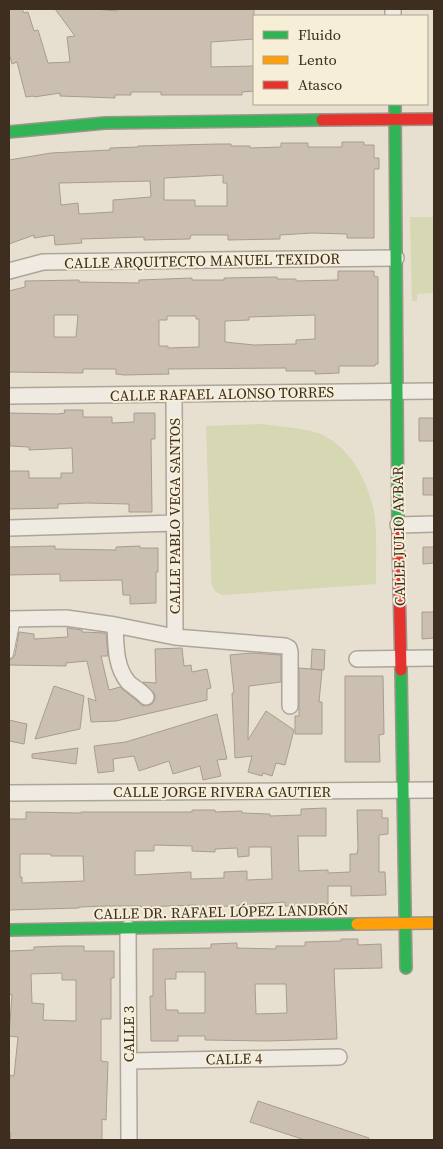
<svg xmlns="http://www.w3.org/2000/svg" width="443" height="1149" viewBox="0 0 443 1149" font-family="'Source Serif 4',serif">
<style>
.green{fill:#d6d7b3}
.building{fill:#cbbfb2;stroke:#a89c90;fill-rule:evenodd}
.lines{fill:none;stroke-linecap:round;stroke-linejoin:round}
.lane-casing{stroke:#ada599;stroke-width:10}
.street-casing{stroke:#ada599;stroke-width:18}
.fast-casing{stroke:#9c958a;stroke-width:14}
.slow-casing{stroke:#9c958a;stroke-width:14}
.jam-casing{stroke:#9c958a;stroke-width:14}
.lane{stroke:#efebe3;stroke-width:8}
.street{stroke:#efebe3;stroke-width:15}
.fast{stroke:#30b455;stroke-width:11}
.slow{stroke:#ff9f0a;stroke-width:11}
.jam{stroke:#e5322d;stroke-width:11}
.labels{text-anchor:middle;stroke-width:4;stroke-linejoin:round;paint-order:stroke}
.street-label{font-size:15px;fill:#3d2e20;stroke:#f7eed8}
</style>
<rect width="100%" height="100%" fill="#e7e0d1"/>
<!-- green -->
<path class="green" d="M410 217H434V293L417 294V301H412Z
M263 424C280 427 309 428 323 435 353 450 371 487 375 519 377 540 376 563 376 584L223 595C213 593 211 585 211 576L206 426Z"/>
<!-- building -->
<path class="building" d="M9 9H22L24 13 28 12 34 31 38 30 48 63 70 62 67 37 75 36 55 9H94L117 11V9H254V39L211 42V67L254 66V91L242 92V95H161V92H131V95H115V98L60 96V93L34 97 33 96 26 97 17 62 12 64 9 53Z
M342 142H364V145H374V158H379V169H374V238H347V234L312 233 280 235V239L228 240V235H191L190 239 144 240V237L81 239 82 243 55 245 54 235 34 238V235L9 244V160L51 153 110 150V148L138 147V146L218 144H231V146H250V148L281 147V143H308V147H342ZM223 175V183H227V206H195V200H164V178ZM150 181 151 197 113 200V212L79 214 78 203 61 205 59 183Z
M338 271H374V276L378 277V364H375V366H339V373L315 374V371H286V368L168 369 169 374 124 375 116 374V369H83V373L9 372V291L25 287V281L79 280V282L139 283V280L192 278V280H224V278L277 277V279H296V281L338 280ZM54 315H78L76 337H54ZM315 315V339L296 340V344L254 345 225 342V321L249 320V317ZM167 316H196V319H199V347L168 348V346H159V320H167Z
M64 410H83V417H112V423L134 422V413H155V439H151L152 512H129V504L87 503 58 504V508L9 509V471H29V478H61V473H73L72 448 29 450V447L10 446V442H9V413L57 414 65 413Z
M419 418H434V441H419Z
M423 478H434V495H423Z
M55 546V549L116 550V547L140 546V548H158V572H156V603L130 604V595H123L122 580 60 581V574L9 575V547Z
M423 547H434V563L423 564Z
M422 612H434V638L422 639Z
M67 628 82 630V632L106 633 108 656H101L109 690 120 687 143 706 152 704 155 699V694L143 682 156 683 155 649 182 648 184 666 191 665 192 672 207 669 211 688 207 689V700L116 721 91 722 88 698 96 701 87 661 66 663V666L9 665V660L13 658 15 655 19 632 34 634V639L68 637Z
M312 649 325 650 324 670 311 669Z
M251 653 281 655V682L249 686 248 740 266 711 294 730 285 765 276 763 272 776 263 773 262 776 248 772 252 756 235 758 232 693H234L230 655Z
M299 668 322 670 319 702H322V734H295V716H299Z
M345 676H383L384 734 379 735 380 762H345Z
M54 686 84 696 80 729 35 739Z
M217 714 227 759 217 760 221 776 203 780 200 766 173 774 169 761 139 771 134 756 113 759 114 771 98 773 94 746 126 742Z
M9 720 27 724 24 744 9 741Z
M78 748 76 764 32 758V754Z
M326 808V836H298L299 871 328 870V873L350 872V854H357L358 848 357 810H382V818H388V834L379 835V872H385L386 895 351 896V886H328V904H302V906H285V902L215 907H197V905L141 907V906H107L79 907V908L9 910V819H26V812L81 813V812H192V810H215V812L242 811V813L270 814V816L301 815V809ZM154 845 192 846V851L215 852V849L237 848 238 857 249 856V847H271L272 879 247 880V871L224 872V878L191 879V872L135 875V851H154ZM20 854H51V856H83L84 881 22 883V877H20Z
M341 939H358V945L381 944 382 968 334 969 337 1039 266 1041 205 1040V1036H178V1041H151L150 996H153V949L211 948V944L237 943V948L276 949V946H305V942L341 941ZM176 972H205V1013H178V1010H166L165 979H176ZM255 984H286L287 1013 256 1014Z
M62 946H84V951H114V978H111V1019H101V1061L108 1062 106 1120 102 1119V1140H10L11 1133H9V1088L10 1075 14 1076 18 1037 9 1036 12 994 9 995V951L34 950V947ZM62 973V980H76V1021L43 1020 44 1004 32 1003 31 974Z
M258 1101 369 1138V1140H305L250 1122Z"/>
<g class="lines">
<!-- lane casing -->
<g class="lane-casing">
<path id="lane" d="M9 654 16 619"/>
</g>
<!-- street casing -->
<g class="street-casing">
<path id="street" d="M393 9V16
M9 271 43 262 396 258
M174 394 175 637
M9 396 434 391
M398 525 434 524
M9 528 175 523
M9 619 66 618 115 625 175 637 285 646 289 648 290 652V706
M115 625C116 645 115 666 128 682 133 687 141 691 146 697
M357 659 434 658
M9 793 434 790
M128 928 129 1140
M130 1061 339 1057"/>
</g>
<!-- fast casing -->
<g class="fast-casing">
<path id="fast" d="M395 104 398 535
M9 132 105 123 322 120
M401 670 406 968
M9 930 357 924"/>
</g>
<!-- slow casing -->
<g class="slow-casing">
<path id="slow" d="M357 924 434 923"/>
</g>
<!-- jam casing -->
<g class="jam-casing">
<path id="jam" d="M322 120 434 119
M398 535 401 670"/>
</g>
<!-- lane -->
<use href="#lane" class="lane"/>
<!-- street -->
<use href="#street" class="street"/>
<!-- fast -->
<use href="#fast" class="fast"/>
<!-- slow -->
<use href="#slow" class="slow"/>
<!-- jam -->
<use href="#jam" class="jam"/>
</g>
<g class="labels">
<!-- street labels -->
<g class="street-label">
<text transform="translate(202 261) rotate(-1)" y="5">CALLE ARQUITECTO MANUEL TEXIDOR</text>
<text transform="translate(222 394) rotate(-1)" y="5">CALLE RAFAEL ALONSO TORRES</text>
<text transform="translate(175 516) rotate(-90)" y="5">CALLE PABLO VEGA SANTOS</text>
<text transform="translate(399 536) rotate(-91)" y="5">CALLE JULIO AYBAR</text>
<text x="222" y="797">CALLE JORGE RIVERA GAUTIER</text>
<text transform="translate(221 912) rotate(-1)" y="5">CALLE DR. RAFAEL LÓPEZ LANDRÓN</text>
<text transform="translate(129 1034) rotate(-90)" y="5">CALLE 3</text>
<text transform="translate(234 1059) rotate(-1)" y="5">CALLE 4</text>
</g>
</g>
<!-- border -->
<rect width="443" height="1149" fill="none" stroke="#3d2e20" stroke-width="20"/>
<!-- legend -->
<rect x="253" y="15" width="175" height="90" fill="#f7eed8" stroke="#ada18e"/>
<rect x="263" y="31" width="25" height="8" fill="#30b455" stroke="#ada18e"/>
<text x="298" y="40" font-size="15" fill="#3d2e20">Fluido</text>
<rect x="263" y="56" width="25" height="8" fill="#ff9f0a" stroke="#ada18e"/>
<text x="298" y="65" font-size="15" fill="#3d2e20">Lento</text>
<rect x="263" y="81" width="25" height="8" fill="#e5322d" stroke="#ada18e"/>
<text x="298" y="90" font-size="15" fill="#3d2e20">Atasco</text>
</svg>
